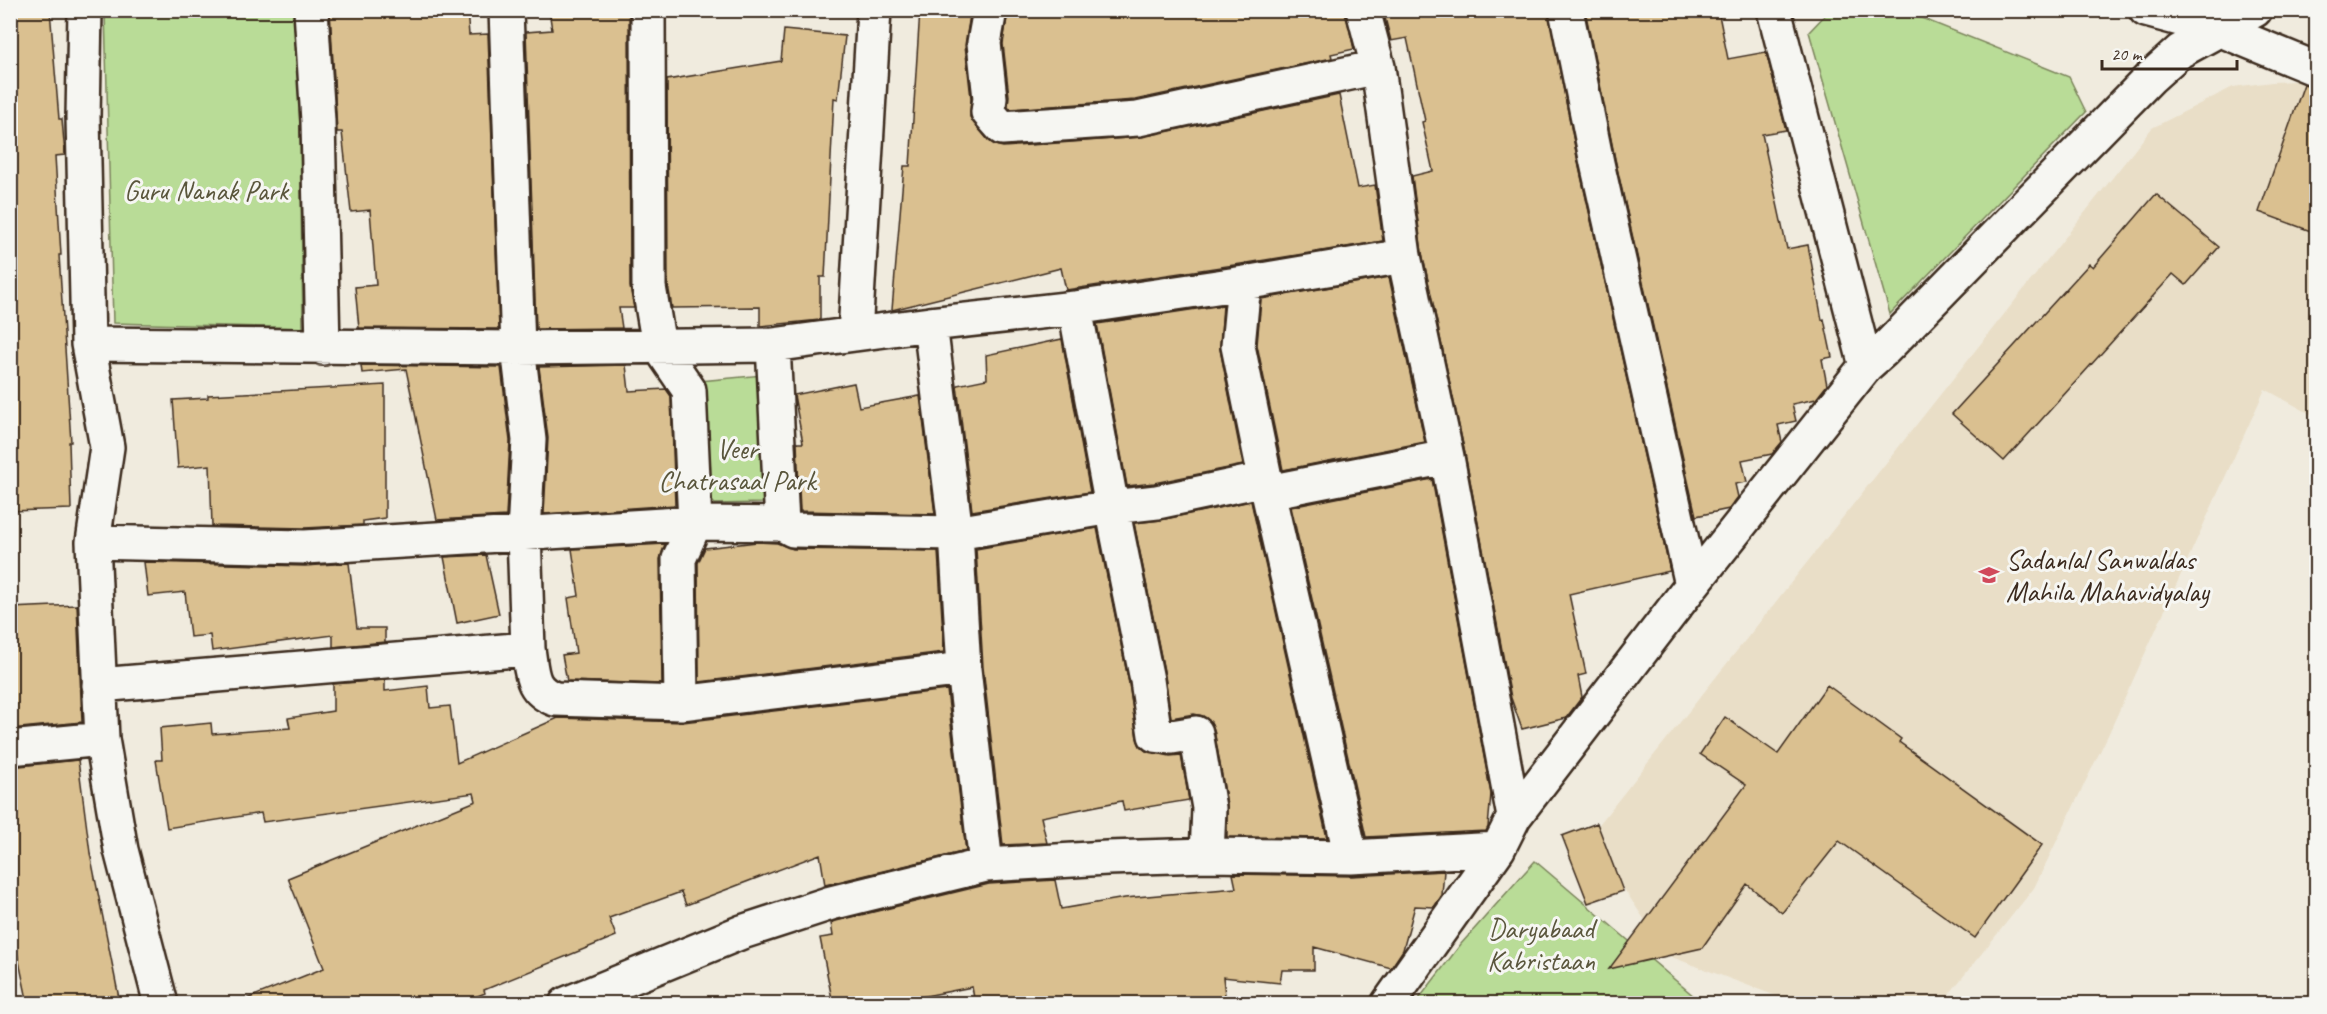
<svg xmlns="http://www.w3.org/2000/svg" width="2327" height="1014" viewBox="0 0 2327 1014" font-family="Caveat,sans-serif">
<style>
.built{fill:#e9dec7}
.green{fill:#b9dc97;stroke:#7a835a;stroke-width:1.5}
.building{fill:#dac090;stroke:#3b2a1e;stroke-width:1.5}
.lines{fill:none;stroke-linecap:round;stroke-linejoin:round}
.street-casing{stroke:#3b2a1e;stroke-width:38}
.secondary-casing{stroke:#3b2a1e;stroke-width:38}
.street{stroke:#f6f6f2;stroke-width:33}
.secondary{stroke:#f6f6f2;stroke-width:33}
.labels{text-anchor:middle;stroke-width:6;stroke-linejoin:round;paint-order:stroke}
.park-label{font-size:28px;fill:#5a563c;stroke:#f6f6f2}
.poi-label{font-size:28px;fill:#3b2a1e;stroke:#f6f6f2;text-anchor:start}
</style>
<rect width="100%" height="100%" fill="#f0ebde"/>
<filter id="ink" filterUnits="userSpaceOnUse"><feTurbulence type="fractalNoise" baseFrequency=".0167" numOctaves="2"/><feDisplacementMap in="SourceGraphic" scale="12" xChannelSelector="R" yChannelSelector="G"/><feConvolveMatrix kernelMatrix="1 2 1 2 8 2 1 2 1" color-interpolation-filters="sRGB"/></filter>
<g filter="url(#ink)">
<!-- built -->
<path class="built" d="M2316 80V417L2265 389 2109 733 2034 888 1942 1003 1790 1001 1669 956 1589 837 2152 128 2233 87 2272 82Z"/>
<!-- green -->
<path class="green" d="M105 11H298L303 328 113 323Z
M1829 11H1904L2069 77 2086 112 1890 314 1809 32Z
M763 375 776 486 763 503 715 504 699 488 700 381Z
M1535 861 1702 1003 1415 1004 1461 944Z"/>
<!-- building -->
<path class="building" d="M10 10H50L59 119H62L65 155 55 156 61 255H59L71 442H69L71 509 10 511Z
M330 10H467L469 35 488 34 499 329 359 328 355 287 376 285 370 210 351 212 342 132H337Z
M549 10H629L630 287 634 308H619L622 328 536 329 526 32 552 30Z
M920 10H971L965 45 971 98 970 117 988 140 995 145 1003 147 1142 137 1339 95 1358 188 1375 185 1383 241 1241 264 1066 290 1061 268 892 310 904 166H910Z
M1008 10H1345L1354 49 1331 54 1332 58 1135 100 1010 109 1008 106 1009 96 1003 44Z
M1383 10H1548L1579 167 1670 571 1569 594 1586 674 1578 676 1582 697 1566 718 1522 729 1511 698 1465 454 1422 253 1412 176 1433 171 1422 122 1425 121 1407 38 1391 41Z
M1585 10H1718L1728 59 1766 52 1786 130 1762 134 1787 249 1808 245 1822 320 1824 319 1832 357 1822 359 1827 385 1816 399 1792 404 1796 421 1778 425 1782 442 1772 454 1742 460 1747 482 1735 484 1738 497 1729 509 1696 516 1615 159Z
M784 30 845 36 838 99 834 98 825 277H820V320L760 326V307L672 308 668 285 667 80 781 61Z
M2304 84 2316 87V233L2259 212Z
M2156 194 2219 247 2186 285 2173 274 2004 461 1952 414 2089 264 2093 267Z
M1389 277 1425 442 1283 470 1257 345 1261 299Z
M1223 305 1220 349 1243 465 1154 483 1127 486 1097 324Z
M1062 339 1090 492 972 511 957 385 987 379 986 355Z
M361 365 501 367 510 441 506 516 437 520 406 369 362 373Z
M626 365 629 391 666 389 671 396 675 505 544 514 548 438 539 367Z
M854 383 859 407 920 396 935 514 800 511 797 443H803L794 395Z
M385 385V518L363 521V525L305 528 212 526 210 465 178 468 173 400 208 398V395Z
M1432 479 1491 794 1488 827 1486 831 1366 837 1291 507Z
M1251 501 1327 838 1227 837V805L1214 730 1211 722 1203 716 1194 714 1171 718 1165 676 1134 523 1161 520Z
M1097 528 1129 683 1137 738 1140 746 1146 751 1170 756 1181 755 1189 800 1124 811 1122 801 1041 817 1047 843 1003 845 983 667 976 549Z
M757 542 777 543 793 549 938 551 944 652 699 682 698 563 705 548Z
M665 544 660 559 662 684 567 681 562 655 576 653 568 598 579 596 572 549Z
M486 555 499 614 457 623 444 557Z
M144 562 305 566 349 563 357 628H385V642L333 647V635L212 651 210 635 190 637 185 592 148 596Z
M77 605 82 722 10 729V608Z
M385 680V691L428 686 430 708 450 706 457 763 558 718 683 722 947 690 966 851 825 885 820 854 686 905 681 892 609 918 616 936 484 990 485 993 458 1004H240L239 1002 324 968 288 878 476 801 474 793 263 822 261 813 167 828 156 760H162L160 728 211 723 212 734 290 728 288 718 333 711V684Z
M1827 685 1901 739 1899 742 2042 845 1975 938 1839 841 1782 913 1747 884 1702 948 1609 969 1746 785 1700 754 1725 717 1778 754Z
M78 760 90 853 119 998 92 1004H28L16 947 10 948V767Z
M1597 823 1623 891 1588 903 1562 836Z
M1444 871 1442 895 1434 907 1415 906 1403 950 1391 968 1314 947V970H1282L1280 983 1223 977 1226 1004H975L972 987 885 1004H833L820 938 833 936 831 923 836 921 989 884 1055 880 1061 909 1125 898 1236 888 1233 874 1352 876Z"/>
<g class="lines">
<!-- street casing -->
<g class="street-casing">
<path id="street" d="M85 10 83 117 88 344 107 447 93 542 102 739 121 850 161 1004
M311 10 318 121 323 348
M648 10 649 287 659 346 689 390 695 523 679 559 681 703
M990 10 984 43 990 98 988 112 1002 128 1138 119 1378 67
M1363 10 1378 67 1404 256 1447 457 1514 817
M1566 10 1597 163 1692 585
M1774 10 1866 366
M1244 283 1238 346 1268 492 1351 857
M1075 308 1112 507 1147 680 1155 735 1172 737 1196 733 1209 808 1207 855
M930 324 956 533 964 669 986 865
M855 334 874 10
M88 344 518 348 773 345 930 324 1075 308 1244 283 1404 256
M773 345 782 524
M93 542 305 547 695 523 782 524 793 530 956 533 1112 507 1157 502 1247 483 1260 481 1268 492 1447 457
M528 649C532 673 530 690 555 699L681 703 964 669
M99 685 528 649 524 533 529 440 518 348 506 10
M10 748 102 739
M566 1004 742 932 831 903 986 865 1107 858 1207 855 1351 857 1498 849
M1388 1004 1498 849 1514 817 1692 585 1866 366 1883 351 2150 78 2180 51 2255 10"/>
</g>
<!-- secondary casing -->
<g class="secondary-casing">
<path id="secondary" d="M2146 10 2221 30 2316 69"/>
</g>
<!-- street -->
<use href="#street" class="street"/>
<!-- secondary -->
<use href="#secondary" class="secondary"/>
</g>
</g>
<!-- icons -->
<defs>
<g id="university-bare" transform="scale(1.62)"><path d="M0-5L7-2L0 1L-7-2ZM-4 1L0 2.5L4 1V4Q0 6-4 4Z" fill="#d1495b" stroke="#f6f6f2" stroke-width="2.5" paint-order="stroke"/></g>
</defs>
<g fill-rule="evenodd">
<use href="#university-bare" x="1989" y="575"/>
</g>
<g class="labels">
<!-- park labels -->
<g class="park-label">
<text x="206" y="200">Guru Nanak Park</text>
<text x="737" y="458">Veer<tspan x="737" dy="32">Chatrasaal Park</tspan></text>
<text x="1541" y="938">Daryabaad<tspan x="1541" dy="32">Kabristaan</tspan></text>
</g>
<!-- poi labels -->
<g class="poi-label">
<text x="2006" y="569">Sadanlal Sanwaldas<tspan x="2006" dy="32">Mahila Mahavidyalay</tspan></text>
</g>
</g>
<!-- margin -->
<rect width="2327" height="1014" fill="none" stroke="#f6f6f2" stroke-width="36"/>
<rect x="18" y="18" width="2291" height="978" fill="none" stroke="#3b2a1e" stroke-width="2" filter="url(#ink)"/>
<!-- scale -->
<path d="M2102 60v9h135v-9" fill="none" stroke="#3b2a1e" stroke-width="3"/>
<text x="2111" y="60" font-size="18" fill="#3b2a1e" stroke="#f6f6f2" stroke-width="4.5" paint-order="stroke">20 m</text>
</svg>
